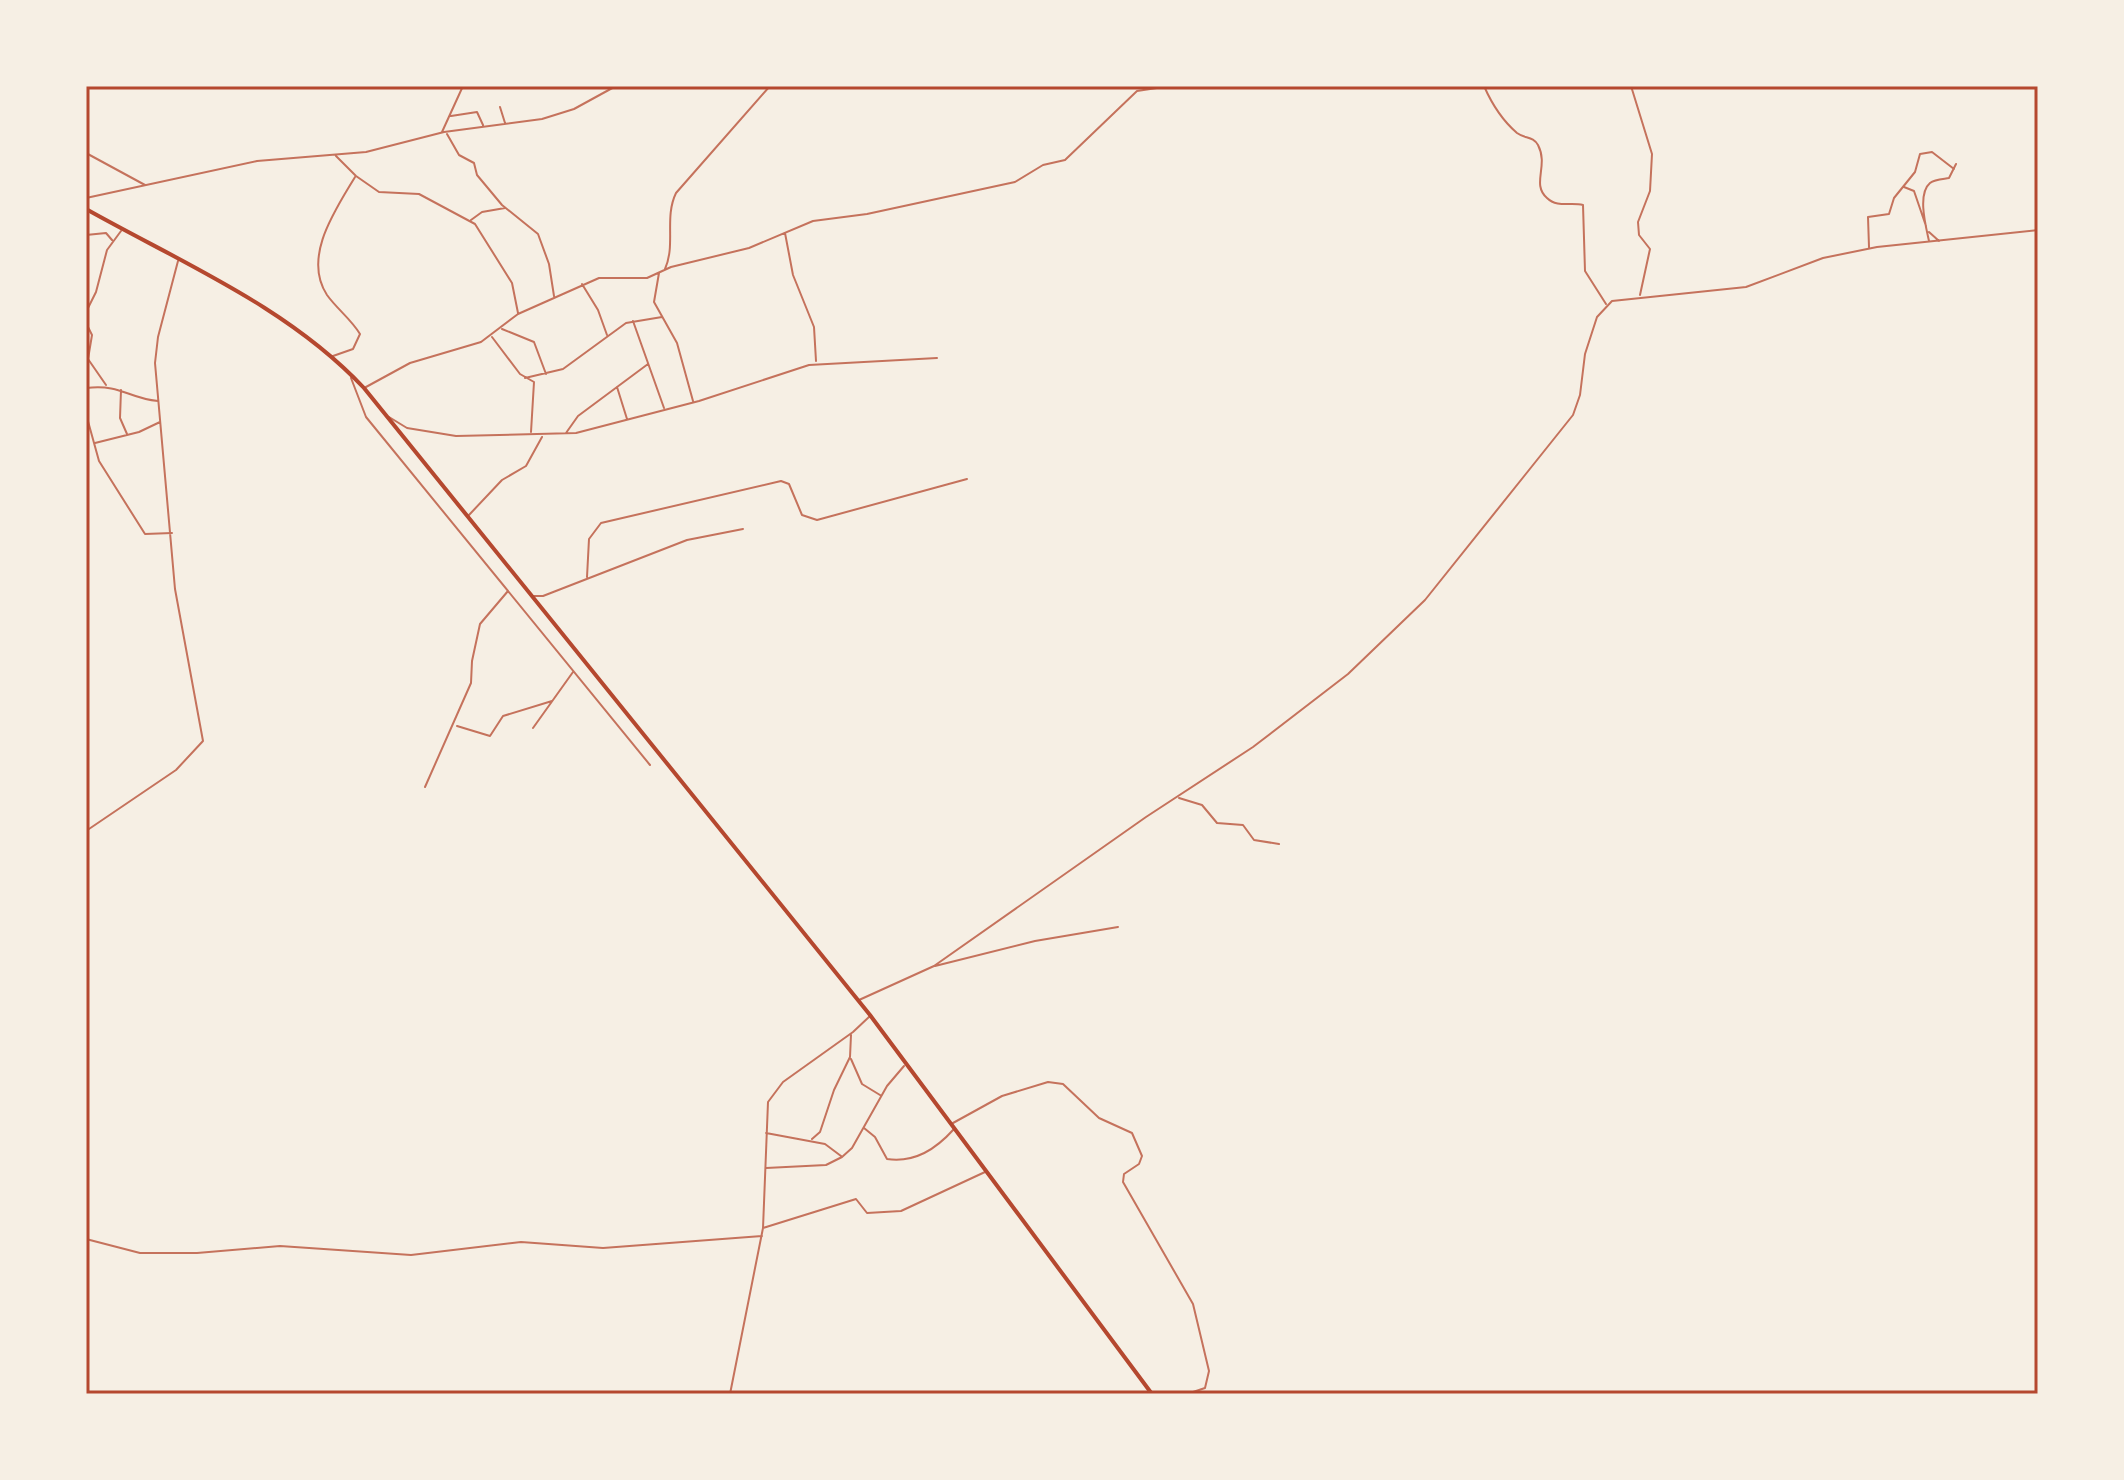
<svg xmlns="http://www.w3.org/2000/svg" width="2124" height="1480" viewBox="0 0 2124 1480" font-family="Barlow,sans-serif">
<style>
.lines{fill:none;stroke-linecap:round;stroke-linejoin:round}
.minor{stroke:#c5725c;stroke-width:2}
.trunk{stroke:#b5482f;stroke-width:4}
.neatline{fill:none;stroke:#b5482f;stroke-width:3}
</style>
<rect width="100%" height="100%" fill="#f6efe4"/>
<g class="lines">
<!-- minor -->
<path class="minor" d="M1484 86C1491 102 1503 121 1517 133 1525 139 1533 136 1538 145 1549 166 1531 184 1547 198 1557 208 1571 202 1583 205L1585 271 1606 304
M1631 86 1652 154 1650 191 1638 222 1639 235 1650 249 1640 295
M500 107 505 123
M451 116 477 112 483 125
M442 132 463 86
M447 134 459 155 474 163 477 175 502 205 538 234 549 264 554 296
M86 153 145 185
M336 156 356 176 379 192 419 194 475 224 512 283 518 313
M1904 187 1914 191 1926 226
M86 198 257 161 366 152 444 132 542 119 574 109 616 86
M471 220 482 212 505 208
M1929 232 1939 241
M785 233 793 275 814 327 816 361
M86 235 106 233 112 240
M1929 241C1926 227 1917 194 1930 183 1935 179 1944 179 1949 178L1956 164
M1869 247 1868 217 1889 214 1894 198 1915 172 1920 154 1932 152 1954 169
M86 250V263
M665 269C676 244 664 218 676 193L770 86
M659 273 654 302 677 343 693 401
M582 284 598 310 607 335
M86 312 96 292 107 250 121 231
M633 321 664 408
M86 323 92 335 88 359 106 385
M502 329 534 342 546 374
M492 337 520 374 534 382 531 432
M333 356 353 349 360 334C351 319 337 309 327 295 302 257 336 209 355 177
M351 378 366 417 650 765
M525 378 563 369 626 323 662 317
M366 387 410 363 481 342 518 314 599 278H647L671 267 749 248 813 221 867 214 1015 182 1043 165 1065 160 1137 91 1170 86
M617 387 627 419
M86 388C122 384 127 398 158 401
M121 390 120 418 127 434
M86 414 99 461 145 534 172 533
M389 417 407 428 456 436 576 433 699 401 809 365 937 358
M566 433 578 416 648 364
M95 443 139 432 160 422
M469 515 502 480 526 466 542 437
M587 577 589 539 601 523 781 481 789 484 802 515 817 520 967 479
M534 596H543L687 540 743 529
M457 726 490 736 503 716 552 701
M533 728 573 672
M425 787 471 683 472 661 480 624 508 591
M1179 798 1202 805 1217 823 1243 825 1254 840 1279 844
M86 831 176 770 203 741 175 589 155 363 158 337 178 261
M935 966 1035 941 1118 927
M859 1000 934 966 1146 817 1253 747 1348 674 1425 600 1573 415 1580 395 1585 354 1597 317 1612 301 1746 287 1823 258 1877 247 2038 230
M851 1059 862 1084 880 1095
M953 1123 1002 1096 1048 1082 1063 1084 1099 1118 1132 1133 1142 1156 1139 1164 1124 1174 1123 1182 1193 1304 1209 1371 1205 1388 1187 1394
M864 1128 875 1137 887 1159C915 1163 936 1149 954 1129
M766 1133 825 1144 841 1156
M812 1139 820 1132 834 1090 850 1057 851 1035
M766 1168 826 1165 842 1157 852 1148 887 1086 904 1066
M763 1228 856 1199 867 1213 901 1211 985 1172
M86 1239 140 1253H197L280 1246 411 1255 521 1242 603 1248 762 1236
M730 1394 763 1228 768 1102 783 1082 853 1032 870 1016"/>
<!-- trunk -->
<path class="trunk" d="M86 209C182 263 288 307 364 388L870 1015 1152 1394"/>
</g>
<!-- border -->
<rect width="2124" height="1480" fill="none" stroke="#f6efe4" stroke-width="176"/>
<rect x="88" y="88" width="1948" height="1304" class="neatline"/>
</svg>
